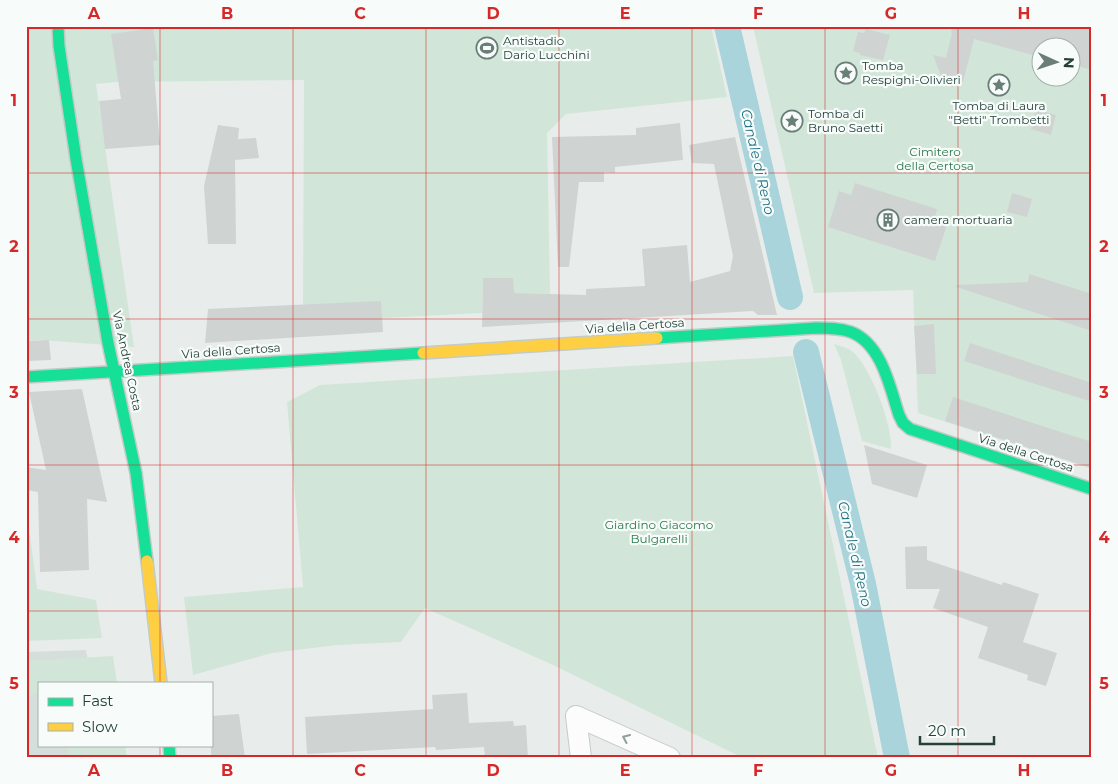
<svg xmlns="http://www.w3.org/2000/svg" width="1118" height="784" viewBox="0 0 1118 784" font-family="Montserrat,sans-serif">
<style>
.built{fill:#d6dedb}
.green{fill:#d1e6d8;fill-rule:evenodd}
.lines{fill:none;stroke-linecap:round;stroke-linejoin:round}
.canal{stroke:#a9d4db;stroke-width:26}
.building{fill:#cfd4d2}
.street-casing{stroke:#c5cac8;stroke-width:22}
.fast-casing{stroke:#c3cbc8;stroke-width:14}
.slow-casing{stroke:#c3cbc8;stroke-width:14}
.street{stroke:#fcfcfc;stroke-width:20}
.fast{stroke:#16e098;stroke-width:11}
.slow{stroke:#ffcf43;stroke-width:11}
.oneway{stroke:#909f9b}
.grid{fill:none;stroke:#d62828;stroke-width:1;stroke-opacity:0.55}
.labels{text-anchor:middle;stroke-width:4.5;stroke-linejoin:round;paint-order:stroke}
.poi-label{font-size:12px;fill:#24423a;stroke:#f7fbf9;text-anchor:start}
.park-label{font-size:12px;fill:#2d7a4b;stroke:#f7fbf9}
.street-label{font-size:12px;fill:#24423a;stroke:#f7fbf9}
.water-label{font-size:14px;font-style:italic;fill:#1c6f80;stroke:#f7fbf9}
.neatline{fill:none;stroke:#d62828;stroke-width:2}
.grid-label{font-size:16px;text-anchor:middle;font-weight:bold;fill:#d62828}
</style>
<rect width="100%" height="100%" fill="#e8edeb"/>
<!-- built -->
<path class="built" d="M86 650 92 683H39V745H104L107 758H26V652Z"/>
<!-- green -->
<path class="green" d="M26 26H711L727 97 566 114 547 133 550 294 511 293 512 278H483L482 313 382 318 303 306 304 80 117 82 96 84 134 347 40 340 26 341Z
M753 26H1092V469L918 413 913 290 814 293ZM1040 48H1070V78H1040Z
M834 344C840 346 846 347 852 351 871 367 893 426 891 449L862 441 841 360Z
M793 356 878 758H743L553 665 425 608 401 642 337 645 272 653 193 675 184 597 303 587 287 402 320 385Z
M26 535H30L37 589 96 600 102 638 26 641Z
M113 656 117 683H39V693L26 696V661Z
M67 745H125L127 758H70Z"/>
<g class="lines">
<!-- canal -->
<path class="canal" d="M727 26 790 297
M806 352 863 584 897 758"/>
</g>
<!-- building -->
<path class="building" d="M952 26H1092V70L1070 64V48H1040V57L974 39 963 82 955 87 944 84 933 55 946 58 952 33H951Z
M153 28 158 60 153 61 160 145 105 149 99 101 121 99 111 34Z
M866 29 890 35 883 60 860 55V53L853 51 858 32 864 33Z
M1036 109 1056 115 1051 135 1031 129Z
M680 123 683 160 615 167V173L604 172V182H579L569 267H558L552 137 636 135V128Z
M218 125 239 128 238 139 256 138 259 158 235 160 236 244H208L204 186Z
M735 137 777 315H758L753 311 482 327 483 278H513L514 293 586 295V289L645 286 642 249 687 245 690 282 730 271 733 256 714 164 692 163 689 145Z
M855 183 937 209 934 221 947 225 935 261 828 227 839 191 851 195Z
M1012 193 1032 199 1027 217 1007 212Z
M1029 274 1092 294V331L956 287V285L1028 282Z
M381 301 383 332 205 343 208 309Z
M934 324 936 374H917L914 326Z
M49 340 51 360 26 361V341Z
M970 343 1092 383V402L964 361Z
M82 389 107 502 87 499 89 570 40 572 38 492 26 490V467L46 470 29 392Z
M953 397 1092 442V468L945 421Z
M864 445 927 465 917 498 872 484Z
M927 546V560L1002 585 1003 582 1039 594 1023 642 1057 653 1046 686 1027 680 1028 675 978 658 988 627 933 608 940 589H906L905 547Z
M467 693 469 723 513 721 514 726 526 725 528 758H485L484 747 436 750 435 747 307 754 305 717 433 709 432 695Z
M239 714 245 758H211V716Z"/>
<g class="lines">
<!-- street casing -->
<g class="street-casing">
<path id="street" d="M576 716 670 758
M576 716 581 758"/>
</g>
<!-- fast casing -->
<g class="fast-casing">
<path id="fast" d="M58 26 59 46 76 159 108 343 136 473 147 561
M657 338 816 328C828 328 840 328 851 332 882 344 890 388 899 415L903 423 910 429 1092 489
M26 377 423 353
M169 745 170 758"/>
</g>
<!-- slow casing -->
<g class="slow-casing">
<path id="slow" d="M423 353 657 338
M147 561 161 683"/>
</g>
<!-- street -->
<use href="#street" class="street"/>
<!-- fast -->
<use href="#fast" class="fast"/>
<!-- slow -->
<use href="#slow" class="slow"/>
</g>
<!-- one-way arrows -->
<defs><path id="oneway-chevron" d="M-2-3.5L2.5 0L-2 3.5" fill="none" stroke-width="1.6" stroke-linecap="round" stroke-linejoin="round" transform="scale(1.25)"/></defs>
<use class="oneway" href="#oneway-chevron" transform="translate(626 738) rotate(-156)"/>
<!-- grid -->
<path class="grid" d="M160 26V683M293 26V758M426 26V758M559 26V758M692 26V758M825 26V758M958 26V758M26 173H1092M26 319H1092M26 465H1092M26 611H1092M160 745V758"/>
<!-- icons -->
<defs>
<g id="stadium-ring" transform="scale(1.125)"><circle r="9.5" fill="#f7fbf9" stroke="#697e78" stroke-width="1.5"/><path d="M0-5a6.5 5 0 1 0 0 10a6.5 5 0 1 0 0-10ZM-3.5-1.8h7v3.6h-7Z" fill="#697e78"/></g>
<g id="sight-ring" transform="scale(1.125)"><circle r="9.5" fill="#f7fbf9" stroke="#697e78" stroke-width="1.5"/><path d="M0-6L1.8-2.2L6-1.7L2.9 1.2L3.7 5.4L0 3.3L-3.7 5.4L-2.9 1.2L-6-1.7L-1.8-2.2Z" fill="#697e78"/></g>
<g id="building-ring" transform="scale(1.125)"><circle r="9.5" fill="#f7fbf9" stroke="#697e78" stroke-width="1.5"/><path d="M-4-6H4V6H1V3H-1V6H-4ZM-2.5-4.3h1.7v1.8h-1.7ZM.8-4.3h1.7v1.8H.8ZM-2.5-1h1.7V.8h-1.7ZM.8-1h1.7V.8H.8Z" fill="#697e78"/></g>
</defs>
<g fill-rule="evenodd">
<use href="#stadium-ring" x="487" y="48"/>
<use href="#sight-ring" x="846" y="73"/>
<use href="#sight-ring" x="999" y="85"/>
<use href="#sight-ring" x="792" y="121"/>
<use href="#building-ring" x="888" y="220"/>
</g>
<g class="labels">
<!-- poi labels -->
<g class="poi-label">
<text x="503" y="45">Antistadio<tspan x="503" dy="14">Dario Lucchini</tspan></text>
<text x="862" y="70">Tomba<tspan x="862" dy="14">Respighi-Olivieri</tspan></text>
<text x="999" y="110" text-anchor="middle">Tomba di Laura<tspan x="999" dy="14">"Betti" Trombetti</tspan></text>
<text x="808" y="118">Tomba di<tspan x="808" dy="14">Bruno Saetti</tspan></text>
<text x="904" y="224">camera mortuaria</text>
</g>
<!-- park labels -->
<g class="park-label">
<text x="935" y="156">Cimitero<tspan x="935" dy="14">della Certosa</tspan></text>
<text x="659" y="529">Giardino Giacomo<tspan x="659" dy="14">Bulgarelli</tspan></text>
</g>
<!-- street labels -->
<g class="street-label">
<text transform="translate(635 326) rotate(-4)" y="4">Via della Certosa</text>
<text transform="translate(231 351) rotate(-4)" y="4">Via della Certosa</text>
<text transform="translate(127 361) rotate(78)" y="4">Via Andrea Costa</text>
<text transform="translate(1026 453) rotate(18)" y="4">Via della Certosa</text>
</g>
<!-- water labels -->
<g class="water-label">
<text transform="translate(758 162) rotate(77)" y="5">Canale di Reno</text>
<text transform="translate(855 554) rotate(77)" y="5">Canale di Reno</text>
</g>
</g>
<!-- border -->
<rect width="1118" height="784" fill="none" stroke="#f7fbf9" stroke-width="55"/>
<!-- legend -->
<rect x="38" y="682" width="175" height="65" fill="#f7fbf9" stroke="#a3b1ad"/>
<rect x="48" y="698" width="25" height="8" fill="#16e098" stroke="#a3b1ad"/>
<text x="82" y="706" font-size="15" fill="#24423a">Fast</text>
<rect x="48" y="723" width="25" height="8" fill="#ffcf43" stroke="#a3b1ad"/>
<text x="82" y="732" font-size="15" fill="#24423a">Slow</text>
<!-- north arrow -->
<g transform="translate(1056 62) rotate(93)"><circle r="24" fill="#f7fbf9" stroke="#a3b1ad"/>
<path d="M0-4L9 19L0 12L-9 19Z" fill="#697e78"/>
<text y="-8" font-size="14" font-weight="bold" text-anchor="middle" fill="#24423a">N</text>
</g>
<!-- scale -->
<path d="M920 736v8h74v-8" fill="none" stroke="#24423a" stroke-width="2.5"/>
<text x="928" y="736" font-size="15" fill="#24423a" stroke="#f7fbf9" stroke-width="4" paint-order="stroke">20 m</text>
<rect x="28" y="28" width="1062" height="728" class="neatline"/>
<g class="grid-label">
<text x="94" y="19">A</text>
<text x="227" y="19">B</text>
<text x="360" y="19">C</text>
<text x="493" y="19">D</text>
<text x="625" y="19">E</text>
<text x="758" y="19">F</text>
<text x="891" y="19">G</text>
<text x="1024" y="19">H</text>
<text x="14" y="106">1</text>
<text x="1104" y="106">1</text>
<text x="14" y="252">2</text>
<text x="1104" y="252">2</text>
<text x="14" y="398">3</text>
<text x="1104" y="398">3</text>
<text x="14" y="543">4</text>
<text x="1104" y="543">4</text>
<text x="14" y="689">5</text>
<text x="1104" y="689">5</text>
<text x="94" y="776">A</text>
<text x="227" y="776">B</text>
<text x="360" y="776">C</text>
<text x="493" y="776">D</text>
<text x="625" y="776">E</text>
<text x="758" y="776">F</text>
<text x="891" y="776">G</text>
<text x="1024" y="776">H</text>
</g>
</svg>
